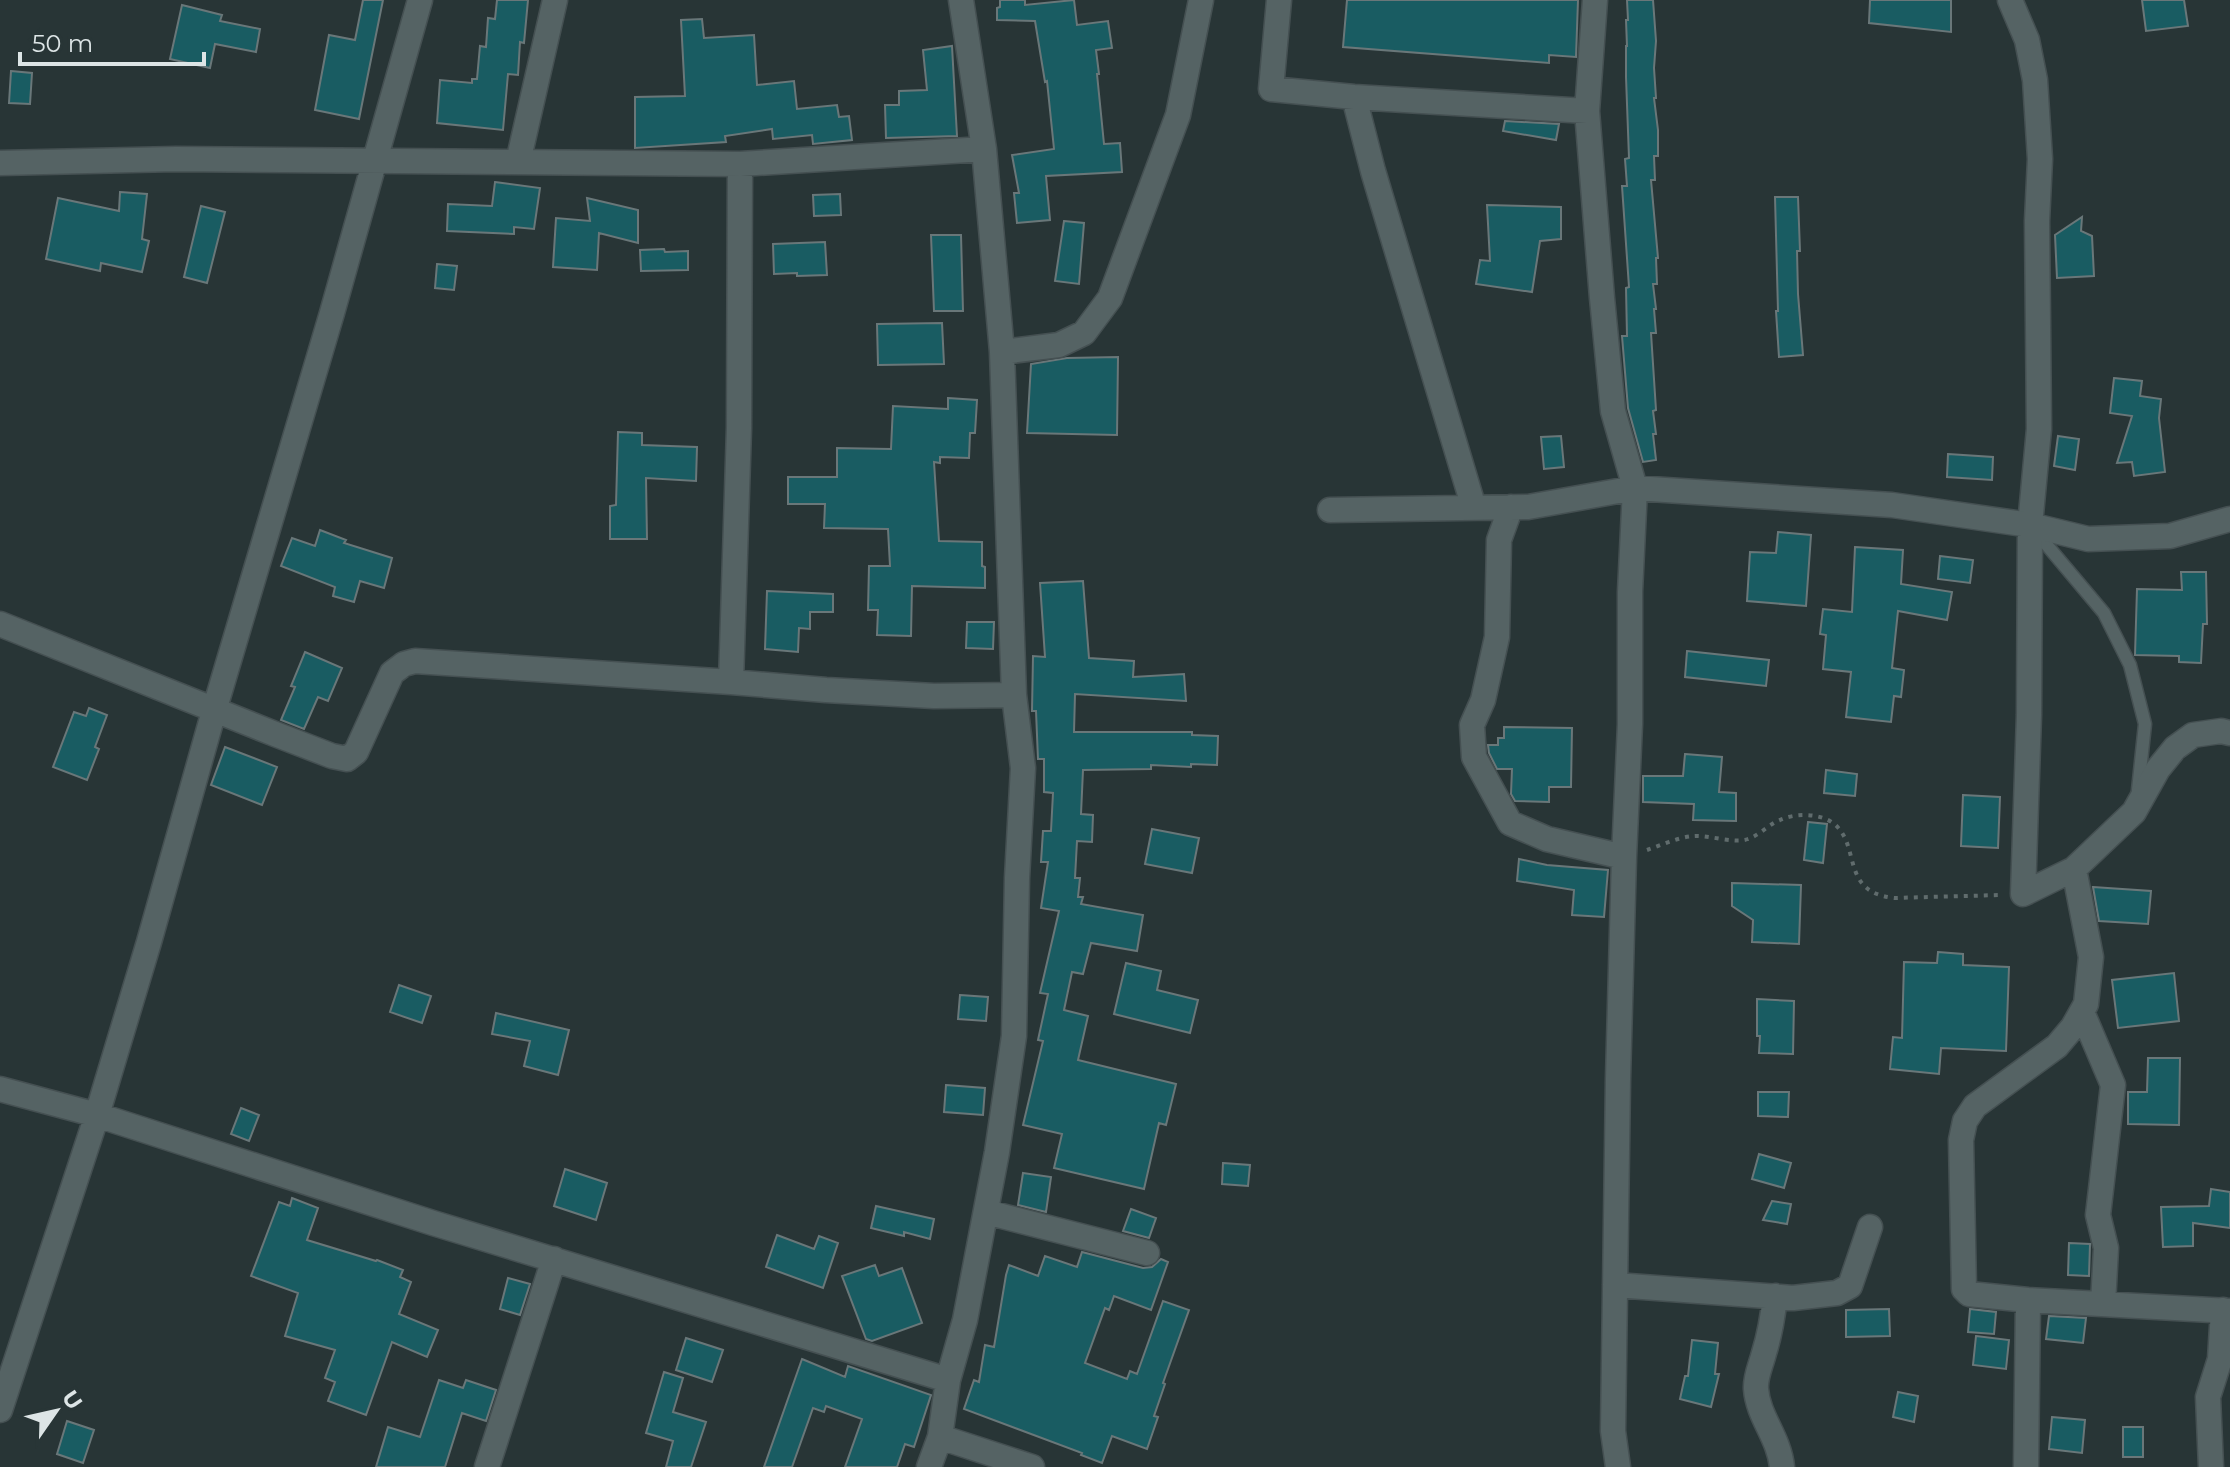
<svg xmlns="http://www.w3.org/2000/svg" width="2230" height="1467" viewBox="0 0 2230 1467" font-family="Montserrat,sans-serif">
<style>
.building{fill:#195c62;stroke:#697779;stroke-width:2}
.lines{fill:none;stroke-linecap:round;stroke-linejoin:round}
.lane-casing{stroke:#455052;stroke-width:15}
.street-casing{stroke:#455052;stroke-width:27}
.path{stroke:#606c6d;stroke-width:4;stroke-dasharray:4 6;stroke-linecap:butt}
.lane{stroke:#556364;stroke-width:12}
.street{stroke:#556364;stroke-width:24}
</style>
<rect width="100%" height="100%" fill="#283536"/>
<!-- building -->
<path class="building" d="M363 0H383L359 119 315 110 329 35 355 40Z
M497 0H528L524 43 520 42 518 75 508 74 503 130 437 123 440 80 472 83V79H477L480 46 486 47 488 18 495 19Z
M1000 0H1025V5L1074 0 1077 25 1108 21 1112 48 1096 50 1099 74H1097L1104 144 1120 143 1122 172 1046 176 1050 220 1017 223 1014 193H1019L1012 155 1054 149 1047 81 1045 82 1035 21 997 20V8L1000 7Z
M1347 0H1578L1576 57 1549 55V63L1343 47Z
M1627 0H1653L1656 41 1654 68 1656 98H1654L1658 130V156H1654L1655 180H1651L1658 258H1656L1657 284H1653L1656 309H1654L1656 333H1651L1656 410 1653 411 1656 434H1653L1656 460 1643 462 1628 408 1622 336H1627L1626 288 1629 287 1622 186H1627L1625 159 1629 158 1626 77V46H1627L1626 20H1628Z
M1870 0H1951V32L1869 23Z
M2142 0H2184L2188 26 2146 31Z
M182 5 222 15 220 21 260 29 256 52 215 44 210 68 170 59Z
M702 19 704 38 754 35 757 85 794 81 797 109 837 105 839 117 849 116 852 140 813 144 812 135 773 139 772 129 725 136 726 142 635 148V97L685 96 681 20Z
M952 46 957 136 886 138 885 105H899V91L927 90 923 50Z
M11 71 32 73 30 104 9 103Z
M1505 121 1559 124 1556 140 1503 131Z
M495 182 540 188 534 229 514 227V234L447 231 448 204 492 206Z
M120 192 147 194 142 239 149 241 142 272 101 263 100 271 46 259 58 198 119 211Z
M840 194 841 215 814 216 813 195Z
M1775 197H1798L1800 251H1797L1798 294 1803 355 1779 357 1776 311H1778Z
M587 198 638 210V243L599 233 597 270 553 267 556 218 590 221Z
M1487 205 1561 207V239L1540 241 1532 292 1476 284 1480 260 1490 261Z
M201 206 225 212 207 283 184 277Z
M2082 217 2081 231 2092 236 2094 276 2057 278 2055 235Z
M1064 221 1084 223 1079 284 1055 281Z
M931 235H961L963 311H934Z
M825 242 827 275 797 276V273L774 274 773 244Z
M664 249 665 252 688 251V270L641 271 640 250Z
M437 264 457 266 454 290 435 288Z
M942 323 944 364 878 365 877 324Z
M1118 357 1117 435 1027 433 1031 364 1067 358Z
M2114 378 2142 381 2140 396 2161 399 2159 418 2165 472 2134 476 2132 462 2117 463 2132 416 2110 413Z
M948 398 977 400 975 433H970L969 458 940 457V463L934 462 939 541 982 542V566L985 567V588L912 586 911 636 877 635 878 610H868L869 566H890L888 529 824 528 825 504H788V477H837V448L891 449 893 406 948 409Z
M618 432 642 433V445L697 447 696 481 646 478 647 539H610V506L616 505Z
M1561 436 1564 467 1544 469 1541 437Z
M2058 436 2079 439 2075 470 2054 466Z
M1948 454 1993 457 1992 480 1947 477Z
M320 530 346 540 344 543 392 558 384 588 360 581 354 602 333 596 335 587 281 566 292 538 315 546Z
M1778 532 1811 535 1806 606 1747 601 1750 552 1776 553Z
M1855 547 1903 550 1901 584 1952 592 1947 620 1898 611 1892 668 1904 670 1901 697 1894 696 1891 722 1846 717 1851 672 1823 669 1826 635 1820 634 1823 609 1852 612Z
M1940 556 1973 560 1970 583 1938 579Z
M2181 572H2206L2207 624H2203L2201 663 2179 662V656L2135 655 2137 589 2182 590Z
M1083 581 1089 658 1134 661 1133 677 1184 674 1186 701 1075 694 1074 732H1192V735L1218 736 1217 765 1191 764V767L1151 765V769L1083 770 1081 814 1093 815 1092 842 1077 841 1075 878H1080L1078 897H1083L1081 904 1143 915 1137 951 1091 943 1083 974 1072 972 1064 1010 1088 1016 1078 1060 1176 1084 1166 1125 1159 1123 1144 1189 1054 1168 1062 1134 1023 1125 1043 1041 1038 1040 1048 994 1040 993 1059 911 1041 908 1048 862H1041L1043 831H1051L1053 793 1044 792V759H1038L1036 711H1032L1033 656 1045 657 1040 583Z
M767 591 833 594V612H810V629L799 628 798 652 765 649Z
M967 622H994L993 649 966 648Z
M1687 651 1769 660 1766 686 1685 677Z
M305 652 342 668 328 701 318 697 304 729 281 720 295 687 291 686Z
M89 708 107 715 95 747 99 749 87 780 53 767 74 712 86 716Z
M1504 727 1572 728 1571 787H1549V802L1515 801 1511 794 1512 769H1497L1489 753 1488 745H1498V738H1504Z
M225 747 277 767 262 805 211 785Z
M1685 754 1722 757 1719 792 1736 793V821L1693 820 1694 804 1643 802V776H1683Z
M1826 770 1857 774 1855 796 1824 793Z
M1963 795 2000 797 1998 848 1961 846Z
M1808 822 1827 824 1823 863 1804 860Z
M1152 829 1199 838 1192 873 1145 864Z
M1519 859 1547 865 1608 870 1604 917 1572 915 1574 890 1517 881Z
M1732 883 1801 885 1799 944 1752 942 1753 920 1732 906Z
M2093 887 2151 891 2148 924 2099 921Z
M1938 952 1963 954V965L2009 967 2006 1051 1941 1048 1939 1074 1890 1069 1893 1037 1902 1038 1904 962 1937 963Z
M1126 963 1161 971 1157 990 1198 1000 1190 1033 1114 1014Z
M2174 973 2179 1021 2118 1028 2112 980Z
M399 985 431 996 422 1023 390 1012Z
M960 995 988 997 986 1021 958 1019Z
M1757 999 1794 1001 1793 1054 1759 1053 1760 1036H1757Z
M496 1013 569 1030 558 1075 524 1066 530 1041 492 1034Z
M2148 1058H2180L2179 1125 2128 1124V1092H2147Z
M946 1085 985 1088 983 1115 944 1112Z
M1758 1092H1789L1788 1117 1758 1116Z
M241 1108 259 1115 249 1141 231 1134Z
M1759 1154 1791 1163 1784 1188 1752 1179Z
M1223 1163 1250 1165 1248 1186 1222 1184Z
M565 1169 607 1183 596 1220 554 1206Z
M1023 1173 1051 1177 1046 1212 1018 1205Z
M2211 1189 2230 1192V1228L2193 1223V1246L2163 1247 2161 1207 2209 1206Z
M292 1198 318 1208 307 1240 376 1261 377 1260 403 1270 400 1277 411 1282 399 1314 438 1330 427 1357 392 1342 366 1415 328 1401 335 1382 325 1378 335 1350 285 1336 298 1293 251 1276 279 1202 290 1206Z
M1772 1201 1791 1204 1787 1224 1763 1220Z
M876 1206 934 1219 930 1239 904 1232V1236L871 1228Z
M1131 1209 1156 1218 1149 1238 1123 1231Z
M777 1235 814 1249 819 1236 838 1243 823 1288 766 1267Z
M2069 1243 2090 1244 2089 1276 2068 1275Z
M1082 1252 1143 1268 1152 1267 1161 1259 1168 1262 1151 1310 1114 1296 1109 1310 1105 1308 1085 1363 1127 1379 1130 1371 1137 1374 1163 1301 1189 1310 1163 1383 1165 1384 1154 1416 1158 1417 1147 1449 1112 1436 1102 1463 1081 1455 1082 1453 964 1409 974 1380 979 1382 985 1345 994 1347 1006 1275 1009 1265 1038 1276 1045 1256 1077 1267Z
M875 1265 879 1276 902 1268 922 1323 872 1341 866 1339 842 1276Z
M508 1278 530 1284 520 1315 500 1309Z
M1889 1309 1890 1336 1846 1337V1310Z
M1970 1309 1996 1312 1994 1334 1968 1332Z
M2049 1316 2086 1318 2083 1343 2046 1339Z
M1976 1336 2009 1340 2006 1369 1973 1365Z
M686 1338 723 1350 712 1382 676 1370Z
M1692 1340 1718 1343 1715 1374H1719L1711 1407 1680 1399 1685 1376H1688Z
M802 1359 845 1377 848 1366 931 1395 914 1447 905 1444 897 1467H845L862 1419 826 1406 824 1412 813 1408 792 1467H764Z
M664 1372 683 1378 673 1412 706 1422 691 1467H666L673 1441 646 1433Z
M439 1380 463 1388 466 1380 496 1390 486 1421 462 1413 445 1467H376L388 1427 420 1437Z
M1898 1392 1918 1396 1914 1422 1893 1417Z
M2052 1417 2085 1420 2082 1453 2049 1449Z
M67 1421 94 1430 83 1463 57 1454Z
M2123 1427H2143V1457H2123Z"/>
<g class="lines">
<!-- lane casing -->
<g class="lane-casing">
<path id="lane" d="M2035 531 2104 613 2130 665 2145 724 2138 790"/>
</g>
<!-- street casing -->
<g class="street-casing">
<path id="street" d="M1279 0 1271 89 1354 97 1587 111
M1595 0 1587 111 1602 298 1613 411 1635 488 1630 592V724L1624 857 1618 1079 1613 1431 1618 1467
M2010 0 2027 40 2035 80 2040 159 2037 221 2039 429 2030 525 2029 715 2023 894 2074 869 2134 812 2158 769 2175 748 2193 735 2221 731 2230 733
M1354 97 1373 171 1474 508
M518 162 555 0
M0 163 176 159 740 164 984 149
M1002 352 1059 345 1084 333 1110 298 1178 115 1201 0
M1511 507 1499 540 1497 637 1483 700 1472 725 1474 757 1510 823 1547 839 1624 857
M1330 510 1528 507 1635 488 1892 505 2030 525 2088 539 2170 536 2230 519
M0 624 275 734 332 756 347 759 356 752 392 673 404 664 415 661 731 682 826 690 934 696 1014 695
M731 682 739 428 740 164
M2074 869 2091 957 2086 1004 2073 1027 2057 1046 1975 1106 1965 1121 1961 1140 1964 1289 1969 1294 2028 1300 2230 1311
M2082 1012 2113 1085 2098 1215 2106 1248 2103 1304
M0 1089 97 1115 433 1223 948 1380
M986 1212 1147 1253
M1615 1285 1793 1298 1837 1293 1850 1286 1870 1227
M1775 1296C1773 1315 1770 1334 1764 1353 1761 1365 1755 1377 1756 1389 1758 1417 1779 1437 1782 1467
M0 1410 97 1115 149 942 214 711 332 313 420 0
M940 1437 1032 1467
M487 1467 554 1259
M929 1467 940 1437 948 1380 965 1320 997 1152 1014 1036 1017 878 1023 768 1014 695 1002 352 984 149 961 0
M2026 1467 2028 1300
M2211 1467 2208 1397 2220 1359 2223 1310"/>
</g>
<!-- path -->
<path class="path" d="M1647 850C1661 845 1679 837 1694 836 1709 835 1735 844 1748 839 1760 835 1769 824 1780 820 1795 813 1819 813 1833 823 1862 845 1839 892 1894 898L2000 895"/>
<!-- lane -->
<use href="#lane" class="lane"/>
<!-- street -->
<use href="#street" class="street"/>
</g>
<!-- north arrow -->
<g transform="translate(56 1411) rotate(56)" stroke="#283536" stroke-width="6" paint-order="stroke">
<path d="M0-6L14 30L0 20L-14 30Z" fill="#dde5e6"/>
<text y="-12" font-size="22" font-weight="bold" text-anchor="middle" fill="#dde5e6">U</text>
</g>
<!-- scale -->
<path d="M20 52v12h184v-12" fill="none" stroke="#dde5e6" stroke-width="4"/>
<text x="32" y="52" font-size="24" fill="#dde5e6" stroke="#283536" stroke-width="6" paint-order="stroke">50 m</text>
</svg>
